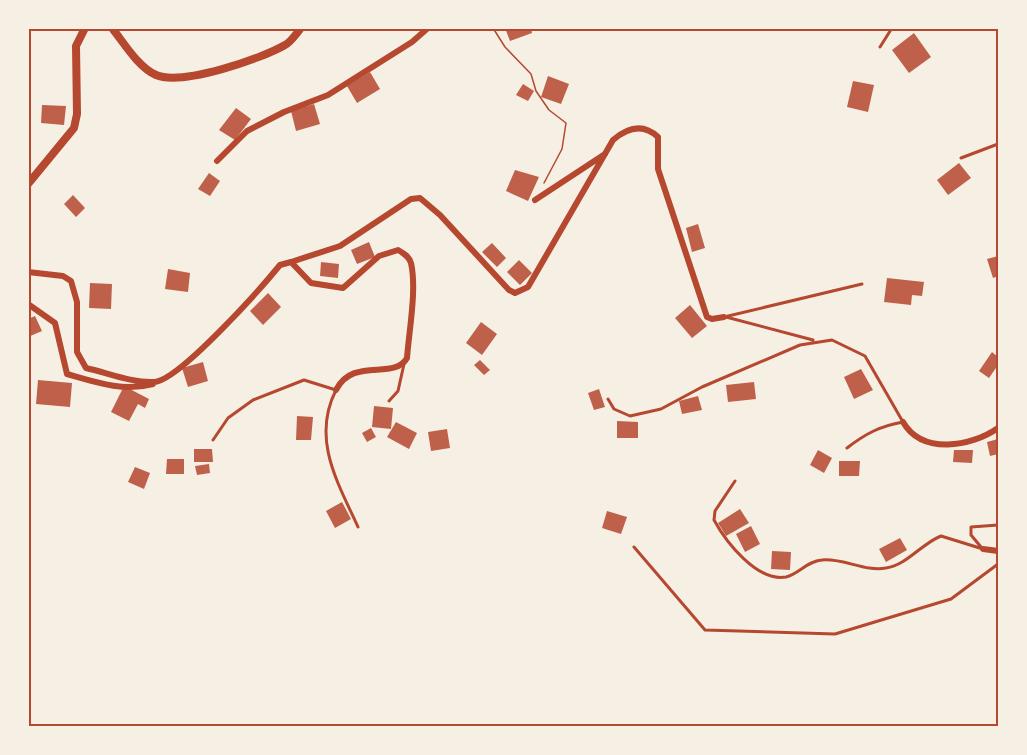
<svg xmlns="http://www.w3.org/2000/svg" width="1027" height="755" viewBox="0 0 1027 755" font-family="'Fira Sans Condensed',sans-serif">
<style>
.building{fill:#bf614a}
.lines{fill:none;stroke-linecap:round;stroke-linejoin:round}
.path{stroke:#b5482f;stroke-width:1.5}
.service{stroke:#b5482f;stroke-width:3}
.minor{stroke:#b5482f;stroke-width:6}
.tertiary{stroke:#b5482f;stroke-width:8}
.neatline{fill:none;stroke:#b5482f;stroke-width:2}
</style>
<rect width="100%" height="100%" fill="#f6efe4"/>
<!-- building -->
<path class="building" d="M505 28H531L532 33 510 41Z
M914 33 931 57 909 73 892 50Z
M370 72 380 89 357 103 347 86Z
M548 76 569 84 561 104 541 97Z
M853 81 874 85 868 112 847 107Z
M523 84 534 91 528 101 516 95Z
M314 104 320 124 296 131 291 111Z
M42 105 66 106 64 125 41 123Z
M236 108 251 119 235 140 219 130Z
M959 163 971 178 948 195 937 180Z
M515 170 539 177 528 201 506 191Z
M209 173 220 181 210 196 198 189Z
M73 195 85 208 76 217 64 204Z
M698 224 705 248 692 252 686 228Z
M369 242 375 257 357 264 351 250Z
M492 243 506 258 497 267 482 252Z
M998 256V276L993 278 987 259Z
M519 260 532 273 520 285 507 272Z
M321 262 339 264 338 278 320 276Z
M168 269 190 273 188 292 165 289Z
M887 278 924 282 922 296 912 295 911 305 884 302Z
M90 283 112 284 111 309 89 308Z
M268 293 281 307 263 325 250 311Z
M690 305 707 326 692 338 675 318Z
M35 316 42 331 28 337V319Z
M481 322 497 334 482 355 466 343Z
M992 352 998 357V365L989 378 979 371Z
M480 360 490 370 484 375 474 365Z
M203 362 208 381 188 387 182 368Z
M861 369 873 390 854 399 844 377Z
M38 380 72 383 70 407 36 404Z
M754 382 756 399 728 402 726 385Z
M124 386 149 399 145 408 138 404 129 421 111 412Z
M599 389 605 407 594 410 588 393Z
M698 396 702 410 682 414 679 401Z
M374 406 393 408 391 429 372 427Z
M297 416 313 417 311 440H296Z
M617 421 638 422V438H617Z
M396 422 417 433 409 449 387 437Z
M371 428 376 437 367 442 362 433Z
M447 429 450 448 431 451 428 432Z
M998 439V454L990 456 987 442Z
M194 449H212L213 462H194Z
M818 450 832 458 824 473 810 465Z
M954 450H973L972 463 953 462Z
M167 459H184V474H166Z
M839 461H860L859 476H839Z
M209 464 210 473 197 475 195 466Z
M135 467 150 473 144 489 128 482Z
M342 502 351 519 335 528 326 511Z
M740 509 749 523 726 536 718 523Z
M607 511 627 517 621 534 602 528Z
M751 526 760 544 745 552 736 534Z
M900 538 907 550 886 562 879 549Z
M772 551 791 552 790 570 771 569Z"/>
<g class="lines">
<!-- path -->
<path class="path" d="M493 28 505 47 531 74 536 91 549 110 566 123 562 149 544 183"/>
<!-- service -->
<path class="service" d="M880 47 892 28
M961 158 998 144
M724 317 862 284
M726 317 813 340
M608 399 614 409 630 416 661 409 702 387 800 345 832 340 865 356 903 422C880 426 865 434 847 448
M389 401 398 391 404 364
M213 440 228 418 253 400 304 380 336 390C311 439 338 483 358 527
M735 481 715 511 714 520C726 542 757 582 786 577 799 574 807 561 822 560 844 558 865 572 886 568 907 565 921 544 941 536L983 549
M634 547 705 630 835 634 951 599 998 564
M981 547 971 535V527L998 525"/>
<!-- minor -->
<path class="minor" d="M217 161 247 131 284 112 328 95 412 42 428 28
M535 200 605 154
M291 262 340 246 411 199 420 198 440 215 509 290 515 293 528 287 613 140C627 128 643 123 658 137V169L707 317 712 319 724 317
M28 272 63 276 71 281 77 302V352L86 368C108 373 132 383 154 382 179 381 262 287 280 265L291 262 311 283 343 288 379 256 398 250C403 253 409 256 411 263 417 289 409 331 407 358 394 381 353 356 336 390
M28 304 55 323 67 374C95 382 123 392 153 384
M903 422C922 455 971 447 998 428
M983 549 998 551"/>
<!-- tertiary -->
<path class="tertiary" d="M112 28C124 43 138 67 156 75 182 86 261 59 285 45 291 42 296 34 301 28
M28 184 74 128 77 114 76 46 85 28"/>
</g>
<!-- border -->
<rect width="1027" height="755" fill="none" stroke="#f6efe4" stroke-width="60"/>
<rect x="30" y="30" width="967" height="695" class="neatline"/>
</svg>
